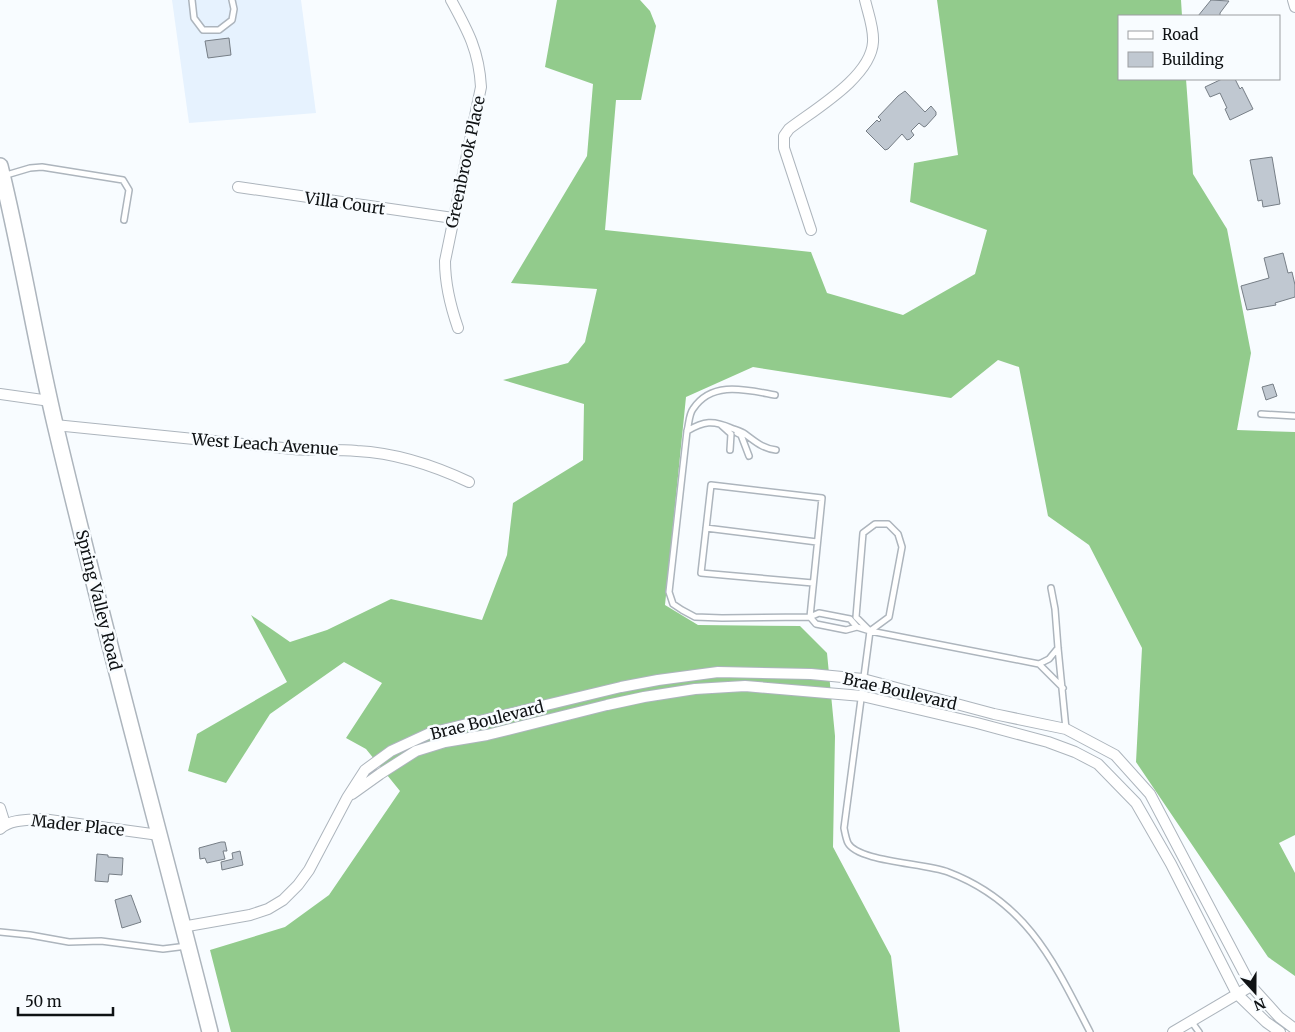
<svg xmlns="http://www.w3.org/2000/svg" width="1295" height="1032" viewBox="0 0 1295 1032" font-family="Merriweather,serif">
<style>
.built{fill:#e6f2fe}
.forest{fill:#92cb8c}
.building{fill:#c0c8d1;stroke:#767e86}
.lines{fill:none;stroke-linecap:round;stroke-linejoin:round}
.lane-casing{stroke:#adb5bd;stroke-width:8}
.street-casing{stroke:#adb5bd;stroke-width:12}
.secondary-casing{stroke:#adb5bd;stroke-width:18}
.lane{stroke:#fff;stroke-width:5}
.street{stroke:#fff;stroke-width:10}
.secondary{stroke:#fff;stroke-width:15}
.labels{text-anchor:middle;stroke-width:5;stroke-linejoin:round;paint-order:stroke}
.street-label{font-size:16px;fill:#0f1214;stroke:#f8fcff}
</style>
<rect width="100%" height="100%" fill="#f8fcff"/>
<!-- built -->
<path class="built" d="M172 0H301L316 113 189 123Z"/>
<!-- forest -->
<path class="forest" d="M557 0H640L650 11 656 26 641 100H616L605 230 811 252 827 293 903 315 975 274 987 230 910 202 914 163 958 155 937 0H1181L1182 16H1119V79H1186L1193 174 1227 229 1251 353 1237 430 1295 432V835L1279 843 1295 873V976L1268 957 1136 762 1142 648 1089 545 1048 516 1019 367 998 360 951 398 753 367 686 397 665 605 698 625 800 626 827 653 835 736 833 847 891 956 900 1032H231L210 950 285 927 329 895 400 791 366 749 346 738 382 683 344 662 270 714 226 783 188 771 197 734 287 682 251 615 290 642 327 630 391 599 482 620 507 555 513 503 583 460 584 404 503 380 568 363 585 342 597 289 511 283 587 156 593 84 545 67Z"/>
<!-- building -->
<path class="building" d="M1211 0 1229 1 1220 13V16H1198Z
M229 38 231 55 208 58 205 41Z
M1222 79H1235L1240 89 1242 87 1253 109 1230 120 1225 109 1227 108 1220 93 1210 97 1205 87Z
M905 91 925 112 931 106 936 112V115L926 126 924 127 919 123 911 131 914 135 910 139 907 140 902 134 888 149 885 150 866 131 877 120 879 122 881 120 878 117 898 96Z
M1272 157 1280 204 1263 207 1262 200 1258 201 1250 160Z
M1283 253 1288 273 1292 272 1295 285V297L1275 303 1276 305 1247 310 1241 286 1269 278 1264 258Z
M1273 384 1277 396 1266 400 1262 387Z
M221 842H225L227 851H223L225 859 207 863 205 858 200 859 199 848Z
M240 851 243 865 222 870 221 862 233 859 232 853Z
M97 854 108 855V857L123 858 122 875 109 874 108 882 95 881Z
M131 895 141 922 122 928 115 900Z"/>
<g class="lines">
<!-- lane casing -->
<g class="lane-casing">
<path id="lane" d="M192 0 194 18 203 30H219L232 20 234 9 232 0
M3 176 30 168 42 167 123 180 129 190 124 220
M775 395C747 390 712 380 693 409 689 414 689 424 687 431L669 592 673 604 682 610 695 617 722 618 810 617 819 613 850 619 857 627 870 631 1039 664 1063 688
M1261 414 1295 416
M721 425 731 434 730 450
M687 431C704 421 713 420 731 428 736 430 741 431 745 434 756 442 762 448 776 450
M737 433 741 435 749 456
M706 528 817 542
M813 583 701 573 711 485 822 498 810 617 816 624 846 630 857 627
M1051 588 1055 609 1058 648 1066 729
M870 631 856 617 863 533 875 524H888L898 534 902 547 889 617 870 631 844 828C845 833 846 839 848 843 858 862 926 863 948 872 1027 902 1054 962 1090 1032
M1039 664 1049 659 1058 648
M0 932 30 935 69 942 101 941 163 949 187 946
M1191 1021 1199 1032"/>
</g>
<!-- street casing -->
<g class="street-casing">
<path id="street" d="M451 0C468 31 479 51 481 87L445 261C445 285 450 305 458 328
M1293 0 1295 7
M238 187 453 218
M811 230 784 148V136L789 129C815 109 871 77 873 42 874 28 868 13 865 0
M0 394 50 401
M55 425C134 433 214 441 293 449 314 451 336 449 357 451 397 453 433 465 469 482
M352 794 380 774 416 751 445 742 487 735 607 705 644 697 695 689 745 686 862 696 977 723 1048 742 1075 752 1098 764 1136 803 1171 864 1237 994 1266 1022 1280 1032
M0 808 5 824
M0 829C10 819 28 820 42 819L159 835
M182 927 250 915 268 909 283 900 298 885 309 870 347 798 365 770 391 751 430 733 621 687 658 680 718 672 811 674 863 679 994 714 1066 729 1115 755 1150 794 1251 986 1279 1017 1295 1029
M1173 1032 1251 986"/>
</g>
<!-- secondary casing -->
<g class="secondary-casing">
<path id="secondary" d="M0 166C21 251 35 339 55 424 103 628 159 829 210 1032"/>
</g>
<!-- lane -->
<use href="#lane" class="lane"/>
<!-- street -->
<use href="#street" class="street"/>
<!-- secondary -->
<use href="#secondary" class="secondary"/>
</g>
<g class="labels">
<!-- street labels -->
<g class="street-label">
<text transform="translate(465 162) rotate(-78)" y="6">Greenbrook Place</text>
<text transform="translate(345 203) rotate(8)" y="6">Villa Court</text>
<text transform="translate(265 444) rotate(4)" y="6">West Leach Avenue</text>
<text transform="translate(99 600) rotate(76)" y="6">Spring Valley Road</text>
<text transform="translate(900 691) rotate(13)" y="6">Brae Boulevard</text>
<text transform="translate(487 720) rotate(-14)" y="6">Brae Boulevard</text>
<text transform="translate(78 825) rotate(6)" y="6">Mader Place</text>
</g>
</g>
<!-- legend -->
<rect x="1118" y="15" width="162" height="65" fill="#f8fcff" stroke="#9b9ea1"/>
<rect x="1128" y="31" width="25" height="8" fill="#ffffff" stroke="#9b9ea1"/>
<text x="1162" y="40" font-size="15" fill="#0f1214">Road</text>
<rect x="1128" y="52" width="25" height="15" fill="#c0c8d1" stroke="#9b9ea1"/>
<text x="1162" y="65" font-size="15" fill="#0f1214">Building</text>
<!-- north arrow -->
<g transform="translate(1255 992) rotate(159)" stroke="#f8fcff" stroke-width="4" paint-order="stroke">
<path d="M0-4L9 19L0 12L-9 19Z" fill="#0f1214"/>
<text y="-8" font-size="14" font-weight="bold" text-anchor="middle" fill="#0f1214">N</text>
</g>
<!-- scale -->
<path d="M18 1007v8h95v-8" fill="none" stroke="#0f1214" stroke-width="2.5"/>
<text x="25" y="1007" font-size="15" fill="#0f1214" stroke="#f8fcff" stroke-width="4" paint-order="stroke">50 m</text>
</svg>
